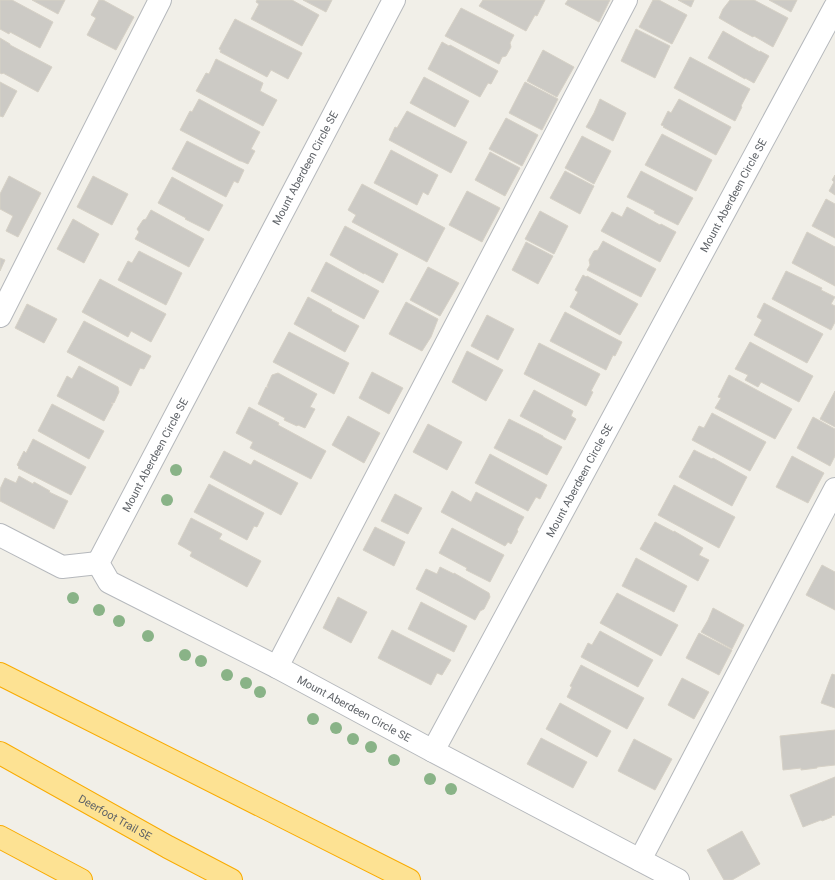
<svg xmlns="http://www.w3.org/2000/svg" width="835" height="880" viewBox="0 0 835 880" font-family="Roboto,sans-serif">
<style>
.building{fill:#cccac5;stroke:#d6d1c6}
.lines{fill:none;stroke-linecap:round;stroke-linejoin:round}
.minor-casing{stroke:#b5b8bc;stroke-width:24}
.highway-casing{stroke:#f9ab00;stroke-width:24}
.minor{stroke:#fff;stroke-width:22}
.highway{stroke:#fde293;stroke-width:22}
.tree{fill:#89b387}
.labels{text-anchor:middle;stroke-width:3;stroke-linejoin:round;paint-order:stroke}
.street-label{font-size:11px;fill:#5f6368;stroke:#fff}
</style>
<rect width="100%" height="100%" fill="#f1efe8"/>
<!-- building -->
<path class="building" d="M0 0H12L53 22 40 48 10 32 9 34 0 29Z
M32 0H65L58 14Z
M99 0H103L134 17 116 50 87 35 96 18 91 15Z
M257 0H292L319 15 302 46 251 19 259 4 256 2Z
M303 0H332L326 12Z
M483 0H545L537 16 535 15 526 31 479 6Z
M568 0H610L599 22 565 4Z
M653 0H659L687 15 672 44 639 27Z
M678 0H694L691 7Z
M730 0H754L788 18 773 47 754 36 753 37 738 29 719 18 723 9Z
M769 0H797L791 12Z
M461 8 514 35 510 43 511 47 506 56 502 57 499 64 445 36Z
M235 19 302 53 288 79 271 70 267 77 220 52 221 50 219 49Z
M636 29 670 46 655 78 621 61Z
M723 31 760 52V51L769 56 754 83 745 78V79L708 58Z
M0 38 10 44V45L52 67 38 92 3 73 2 74 0 73Z
M442 42 449 46 450 45 498 71 491 84 488 83 480 97 428 69Z
M543 50 574 67 557 97 527 81Z
M690 57 750 89 741 106 742 107 735 121 674 88Z
M216 59 263 83 260 91 277 100 263 126 196 91 206 73 209 74Z
M424 77 469 101 455 127 410 103Z
M0 82 17 91 3 117 0 116Z
M525 82 558 99 542 130 509 113Z
M199 99 260 132 251 149 255 151 248 164 241 161H240L180 130 190 111 192 112Z
M600 99 626 113 613 141 586 127 594 113Z
M679 99 731 127 716 155 663 127 664 126 661 125 668 111 671 113Z
M407 111 467 142 451 173 389 140 395 127 397 128Z
M506 118 538 135 522 166 489 149Z
M662 134 712 160 696 191 645 165Z
M582 136 611 151 594 184 565 168Z
M187 141 244 170 238 183 234 181 226 197 172 169Z
M391 150 438 175 428 195 423 192 417 205 374 183Z
M490 152 520 168 505 196 475 180Z
M565 171 594 186 580 214 550 198Z
M641 171 693 198 678 225 654 213 655 211 627 197Z
M835 175V195L829 191 834 182 832 180Z
M9 176 41 193 18 237 6 231 13 216 0 209V194Z
M93 176 128 194 112 225 77 207Z
M172 177 223 205 209 231 185 219 186 218 158 203Z
M362 184 445 228 427 262 352 222 356 215 348 210Z
M467 191 500 208 482 242 449 225Z
M826 199 835 204V238L812 226Z
M627 207 660 225 661 224 676 232 660 262 601 231 612 212 622 217Z
M151 210 204 239 189 267 135 239 139 232 137 229 143 220 146 219Z
M540 211 568 226 554 254 525 239Z
M73 219 99 234 84 263 57 249Z
M345 226 398 254 383 283 364 273V274L330 255Z
M807 232 835 247V286L792 263Z
M603 241 656 269 641 297 587 270 590 265 589 260 594 251 598 250Z
M526 242 553 256 538 284 512 270Z
M139 251 182 273 166 305 118 280 128 261 132 263Z
M0 258 5 260 0 271Z
M326 262 379 291 364 319 311 291Z
M428 267 459 283 440 316 410 300Z
M786 271 822 288 821 290 835 297 831 304 835 306V322L831 330 772 299Z
M583 275 586 277 587 276 638 304 620 335 570 307 578 292 575 290Z
M100 279 166 314 151 342 131 331 128 337 82 312Z
M308 297 332 310 331 311 359 326 345 352 294 324Z
M406 302 438 319 431 337 422 351 389 334Z
M764 303 823 334 807 363 754 335 762 320 757 317Z
M27 304 57 319 44 343 15 328Z
M565 312 618 340 622 342 615 356 613 355 606 370 550 341Z
M487 315 514 329 498 360 471 346Z
M84 321 151 356 144 369 140 368 131 386 67 352Z
M289 332 349 363 334 394 273 362Z
M750 342 813 376 799 402 761 382 758 387 745 380 748 375 735 369Z
M539 343 600 374 591 391 593 392 586 406 524 374Z
M467 351 503 370 486 401 452 382Z
M79 366 118 387 119 392 114 403H111L113 404 104 421 57 396 67 376 72 379Z
M372 372 403 388 389 414 359 398Z
M278 373 317 394 310 407 315 409 305 428 298 425 297 426 284 420 285 418 258 404 266 387 268 388 267 386 272 375Z
M729 375 792 409 775 439 715 408 721 398 718 397Z
M534 390 573 411 571 416 576 419 565 440 520 416Z
M835 391V427L820 419Z
M52 404 104 431 89 459 38 431Z
M249 407 279 423 278 425 326 451 311 479 250 448 253 442 236 433Z
M712 413 766 442 750 471 692 440 699 426 704 428Z
M348 416 380 433 364 463 332 445Z
M813 417 835 429V456L830 466 797 448Z
M509 419 543 436V437L562 447 547 475 494 448Z
M428 424 462 442 447 470 413 452Z
M33 439 86 467 71 495 18 468 19 467 17 465 24 451 26 453Z
M694 450 712 459 713 458 747 477 732 506 679 477Z
M224 451 251 465 254 460 298 483 281 515 210 477Z
M490 454 547 485 540 499 536 497 528 511 475 483Z
M792 456 824 473 808 503 776 487Z
M19 476 33 484 34 482 50 491 49 492 68 501 54 529 0 501V489L5 478 16 483Z
M209 484 264 513 257 527 254 526 247 540 194 512Z
M674 485 735 517 719 548 658 515Z
M452 491 471 502 476 492 524 517 517 530 518 531 511 544 508 542 505 546 441 512Z
M395 494 422 508 408 534 381 521Z
M191 518 222 534 219 539 261 561 247 587 190 556 192 552 178 544Z
M655 522 674 532V531L703 548 699 555 709 560 698 581 640 549Z
M375 527 405 542 394 566 363 550Z
M452 528 504 555 490 582 466 570 467 568 439 553Z
M636 558 687 586 674 612 622 586Z
M822 565 835 572V610L806 595Z
M440 567 454 574V573L489 593 490 597 484 609 480 611 475 620 416 589 426 569 437 574Z
M617 593 678 625 661 656 600 623Z
M338 597 367 612 351 643 323 628Z
M421 602 467 626 454 652 408 629Z
M713 608 744 625 732 649 701 632 708 620Z
M392 630 451 660 442 675 437 673 431 685 378 658Z
M600 631 653 660 638 687 581 657 588 643 592 645Z
M699 633 732 650 719 675 686 658Z
M581 665 644 698 627 729 567 697 572 687 570 686Z
M832 674 835 675V708L821 703Z
M682 678 709 692 694 719 668 705Z
M560 703 611 731 597 757 546 729Z
M835 730V765L817 767V768L801 770V768L783 770 780 736Z
M541 738 587 762 573 788 527 764Z
M634 739 672 759 655 790 618 771Z
M835 777V815L831 816 832 817 822 821 821 820 803 827 790 795Z
M742 831 760 864 732 880H724L707 850Z"/>
<g class="lines">
<!-- minor casing -->
<g class="minor-casing">
<g id="minor">
<path id="s1" d="M394 0 98 563 109 582 277 667 433 751 835 7"/>
<path d="M0 316 160 0"/>
<path d="M0 535 62 567 98 563"/>
<path d="M277 667 626 0"/>
<path d="M433 751 678 880"/>
<path d="M640 860 835 489"/>
</g>
</g>
<!-- highway casing -->
<g class="highway-casing">
<g id="highway">
<path d="M0 674 409 880"/>
<path id="s2" d="M0 753 168 847 231 880"/>
<path d="M0 837 81 880"/>
</g>
</g>
<!-- minor -->
<use href="#minor" class="minor"/>
<!-- highway -->
<use href="#highway" class="highway"/>
</g>
<!-- trees -->
<g class="tree">
<circle cx="176" cy="470" r="6"/>
<circle cx="167" cy="500" r="6"/>
<circle cx="73" cy="598" r="6"/>
<circle cx="99" cy="610" r="6"/>
<circle cx="119" cy="621" r="6"/>
<circle cx="148" cy="636" r="6"/>
<circle cx="185" cy="655" r="6"/>
<circle cx="201" cy="661" r="6"/>
<circle cx="227" cy="675" r="6"/>
<circle cx="246" cy="683" r="6"/>
<circle cx="260" cy="692" r="6"/>
<circle cx="313" cy="719" r="6"/>
<circle cx="336" cy="728" r="6"/>
<circle cx="353" cy="739" r="6"/>
<circle cx="371" cy="747" r="6"/>
<circle cx="394" cy="760" r="6"/>
<circle cx="430" cy="779" r="6"/>
<circle cx="451" cy="789" r="6"/>
</g>
<g class="labels">
<!-- street labels -->
<g class="street-label">
<text transform="translate(305 168) rotate(-62)" y="4">Mount Aberdeen Circle SE</text>
<text dy="4" stroke="none"><textPath href="#s1" startOffset="1655">Mount Aberdeen Circle SE</textPath></text>
<text transform="translate(155 455) rotate(-62)" y="4">Mount Aberdeen Circle SE</text>
<text dy="4" stroke="none"><textPath href="#s1" startOffset="1331">Mount Aberdeen Circle SE</textPath></text>
<text dy="4" stroke="none"><textPath href="#s1" startOffset="934">Mount Aberdeen Circle SE</textPath></text>
<text dy="4" stroke="none"><textPath href="#s2" startOffset="132">Deerfoot Trail SE</textPath></text>
</g>
</g>
</svg>
